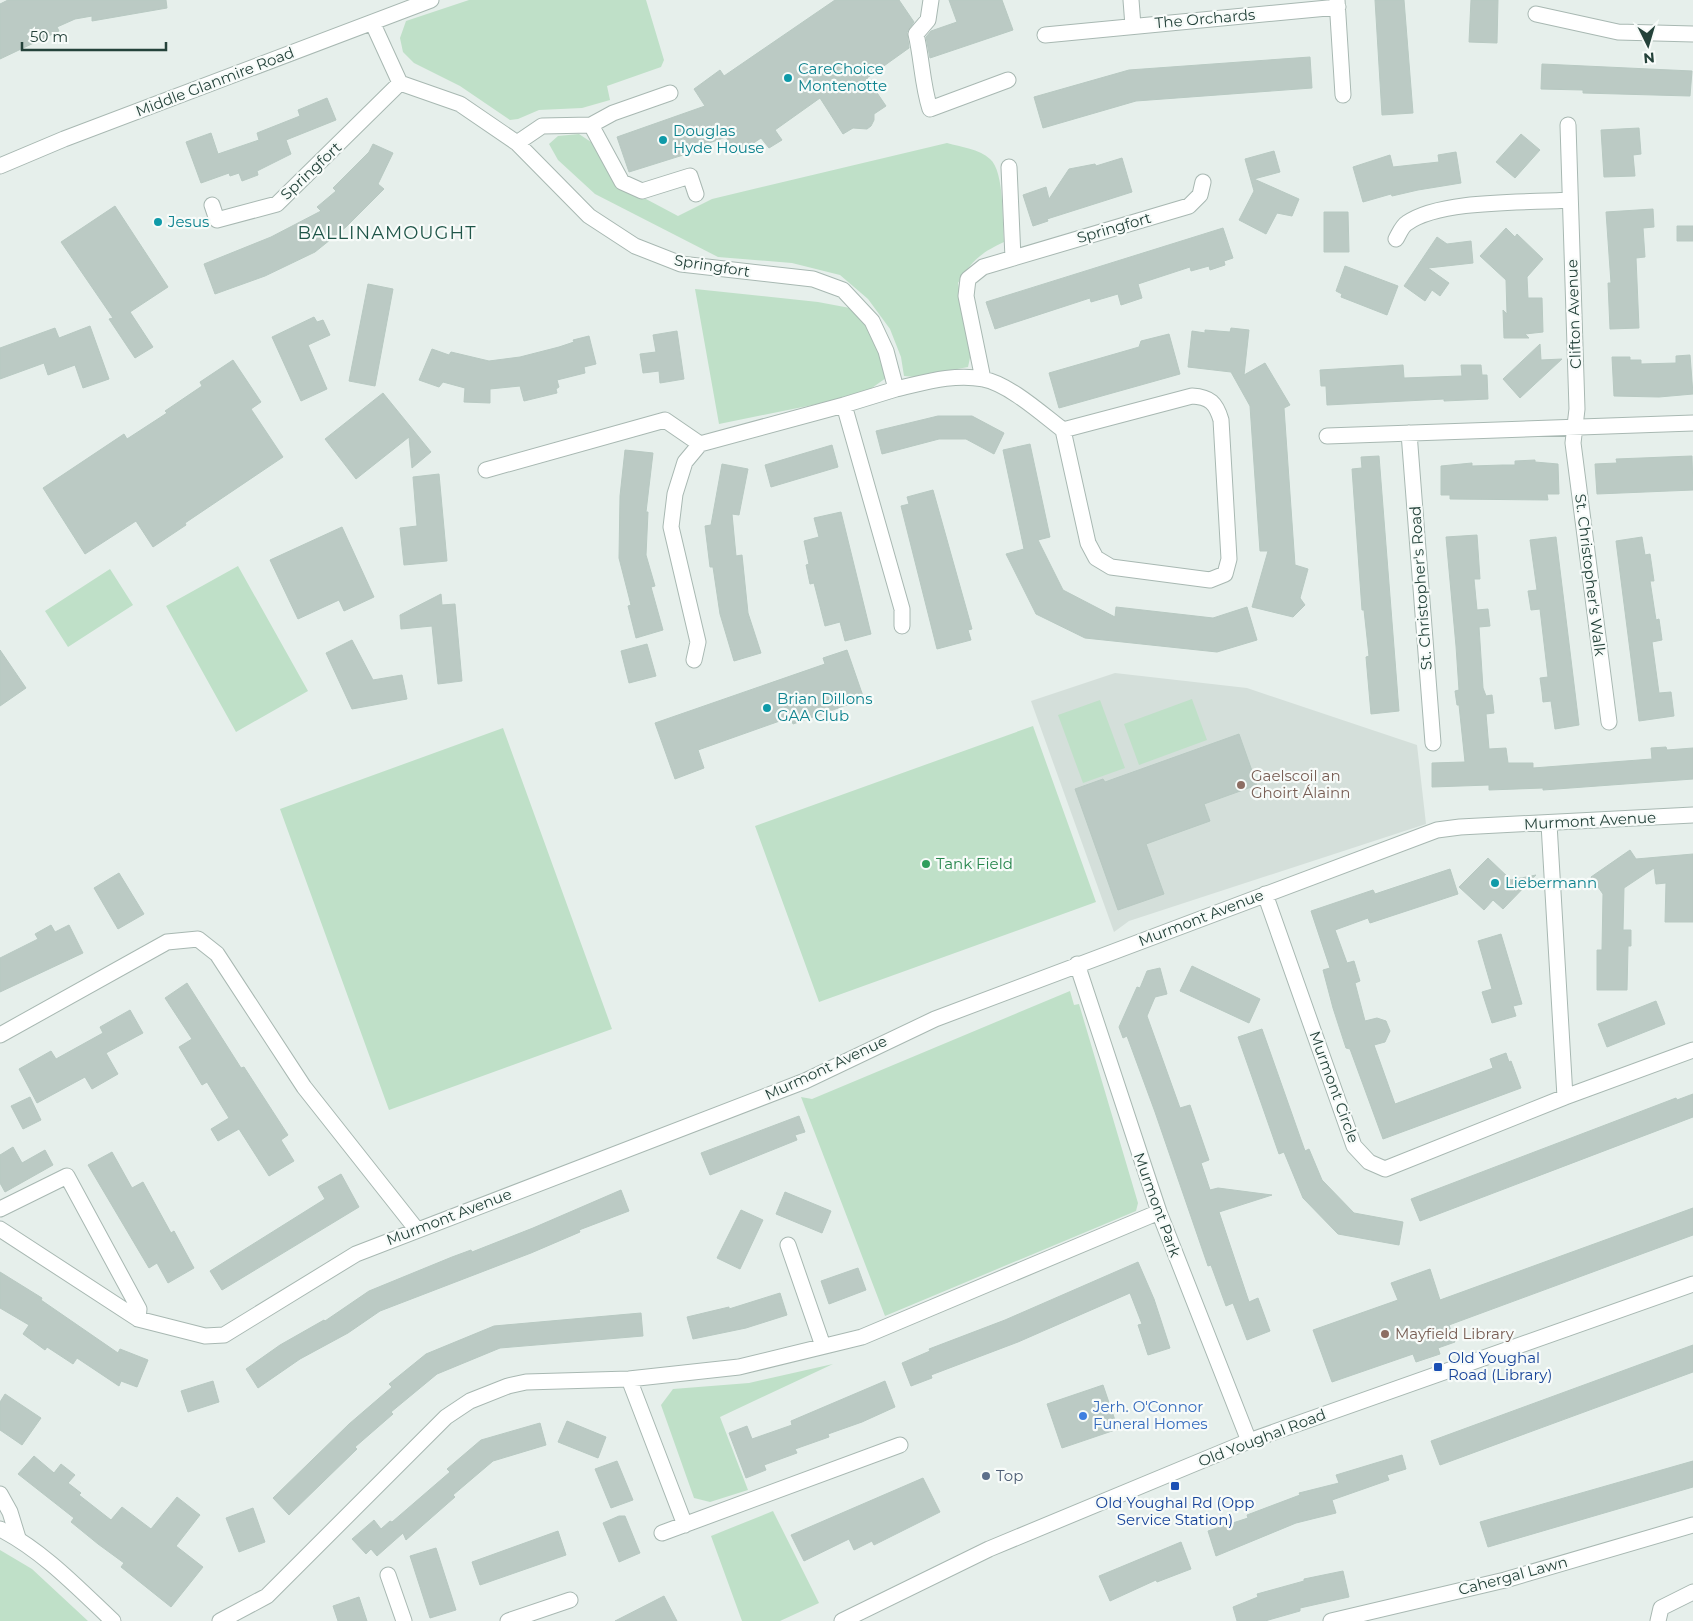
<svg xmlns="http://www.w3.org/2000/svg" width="1693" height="1621" viewBox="0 0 1693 1621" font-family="Montserrat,sans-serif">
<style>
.built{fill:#d4dfda}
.green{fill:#bfe0c8}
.building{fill:#bbcac4;stroke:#b8c9c2}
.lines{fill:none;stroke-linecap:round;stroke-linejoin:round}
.minor-casing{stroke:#a8b8b2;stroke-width:17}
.tertiary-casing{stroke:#a8b8b2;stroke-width:17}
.minor{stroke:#fff;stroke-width:15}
.tertiary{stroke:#fff;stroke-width:15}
.culture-dot{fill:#0f9aa8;stroke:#f7fbf9;stroke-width:2}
.education-dot{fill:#8d6e63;stroke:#f7fbf9;stroke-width:2}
.leisure-dot{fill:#2e9e5b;stroke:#f7fbf9;stroke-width:2}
.transit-dot{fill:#1a4fb4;stroke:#f7fbf9;stroke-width:2}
.shop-dot{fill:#3f7fe0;stroke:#f7fbf9;stroke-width:2}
.service-dot{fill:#5c6f8a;stroke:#f7fbf9;stroke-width:2}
.labels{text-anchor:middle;stroke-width:4.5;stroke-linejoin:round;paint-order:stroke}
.street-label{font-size:15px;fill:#24423a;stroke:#f7fbf9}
.culture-label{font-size:15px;fill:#0d838f;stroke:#f7fbf9;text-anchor:start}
.education-label{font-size:15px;fill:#785e54;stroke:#f7fbf9;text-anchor:start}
.leisure-label{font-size:15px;fill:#27864d;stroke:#f7fbf9;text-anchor:start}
.transit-label{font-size:15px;fill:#164399;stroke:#f7fbf9;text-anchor:start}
.shop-label{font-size:15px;fill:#366cbe;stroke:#f7fbf9;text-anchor:start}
.service-label{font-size:15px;fill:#4e5e75;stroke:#f7fbf9;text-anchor:start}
.quarter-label{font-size:18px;letter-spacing:1px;fill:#1f5548;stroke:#f7fbf9}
</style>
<rect width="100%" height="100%" fill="#e6efeb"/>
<!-- built -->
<path class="built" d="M1115 673 1247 688 1417 745 1426 824 1129 921 1114 932 1031 701Z"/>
<!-- green -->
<path class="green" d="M469 0H646L664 60 661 67 607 86 610 100 582 108 539 110 518 119 510 120 460 86 414 63 403 52 400 38 406 21Z
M579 134 600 148 614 182 678 216 712 199 947 143C961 147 979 149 990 159 1005 172 1002 223 1004 242 980 253 972 261 958 283L971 353 968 367 915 377 904 376 901 357 890 329 868 299 840 275 792 263 718 257 595 194 558 160 549 144 558 136Z
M695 289 818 302 850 308 867 324 879 349 886 378 862 395 719 424Z
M238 566 308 691 236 732 166 606Z
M110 569 133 605 68 647 45 611Z
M1192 699 1207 740 1139 765 1124 724Z
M1100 700 1125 768 1083 783 1058 715Z
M1033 726 1096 902 819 1002 755 826Z
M503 728 612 1029 389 1110 280 809Z
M1070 991 1074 1005 1079 1004 1138 1203 1136 1211 885 1316 801 1097 812 1099Z
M833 1364 720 1417 748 1490 710 1502 694 1498 661 1405 673 1389 749 1383Z
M773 1511 819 1603 780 1621H742L711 1536Z
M0 1550 32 1569 88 1621H0Z"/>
<!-- building -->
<path class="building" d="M8 0H166L167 8 92 21V16L75 19 57 27 59 31 0 59V4Z
M835 0H899L914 22 907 32 909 48 867 78 886 106 874 114V120L871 126 867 129 853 128 843 134 820 98 775 130 782 140 769 148 761 138 737 154 726 137 695 148 696 151 629 172 617 137 705 106 694 89 720 70 724 76Z
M949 0H1002L1013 30 930 58 926 37 931 31 957 22Z
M1375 0H1404L1413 113 1382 115Z
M1471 0H1498L1497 43 1469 42Z
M1310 57 1312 88 1136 101 1043 128 1034 97 1129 70Z
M1542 64 1692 71 1690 96 1583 93V90L1541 89Z
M327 98 336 120 286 140 291 154 257 171 258 175 242 181 239 173 230 176 229 173 201 183 186 142 211 133 218 154 259 140 257 133 300 116 298 110Z
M1639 128 1641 154 1633 155 1635 176 1604 177 1601 130Z
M1521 134 1540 150 1515 178 1496 162Z
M373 144 393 153 378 184 384 189 346 227 315 252 265 276 215 294 204 264 271 237 321 211 317 207 336 191 333 188 369 152Z
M1274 151 1280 172 1254 179 1299 199 1292 216 1277 213 1266 234 1239 220 1254 191 1245 159Z
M1456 152 1461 183 1418 190 1392 196 1391 194 1363 202 1353 167 1390 155 1393 167 1439 162 1438 155Z
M1122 158 1132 192 1047 219 1048 221 1033 226 1023 195 1046 187 1049 199 1069 169 1095 164 1096 166Z
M115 206 168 287 130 312 153 347 135 358 109 319 113 318 61 242Z
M1653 209 1654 227 1643 228 1645 257 1636 258 1639 328 1610 329 1608 283H1611L1606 212Z
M1324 212H1348L1349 252H1324Z
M1677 226H1693V241H1677Z
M1223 228 1233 258 1224 261 1225 265 1210 270 1209 266 1191 271 1190 267 1138 284 1142 298 1121 305 1118 294 1091 302 1090 298 995 329 986 302Z
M1506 228 1515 237 1517 234 1543 259 1527 277 1528 298H1542L1543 332 1525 334 1529 338H1504L1503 310 1507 314 1506 280 1480 256Z
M1437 237 1447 244 1471 241 1473 263 1428 268 1449 283 1440 296 1432 290 1425 301 1404 286Z
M1345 266 1398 286 1387 315 1341 297 1342 294 1336 291Z
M368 284 393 289 375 386 349 381Z
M314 317 317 322 323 320 330 335 308 345 327 389 301 401 272 337Z
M90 326 109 379 83 388 75 365 48 375 44 363 0 379V348L55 328 59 338Z
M1231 328 1249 330 1244 375 1265 363 1290 405 1284 408 1295 565 1308 569 1300 598 1305 605 1293 617 1252 607 1268 551H1260L1250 406 1231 372 1188 367 1192 331 1205 333V330L1230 332Z
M677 331 684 379 660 383 659 371 643 373 640 354 656 352 653 335Z
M1169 334 1180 374 1059 408 1049 373 1139 347 1141 341Z
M589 336 596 364 584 367 585 373 557 380 559 387 556 389 557 393 524 401 520 386 490 389V403L464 402 465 388 443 382 439 387 419 380 432 349 449 355 451 352 489 361 520 357 559 347 574 342 573 340Z
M1540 344 1541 360 1562 359 1520 398 1503 379Z
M1690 355 1693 394 1659 397 1614 396 1612 357H1630V360H1641V364L1676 363V356Z
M233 360 261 402 251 409 283 457 185 523 186 525 153 547 136 521 85 554 43 488 124 434 127 439 167 413 165 411 202 386 200 382Z
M1403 365 1404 378 1462 376 1461 365H1481L1482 375H1487L1488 399 1444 401V399L1327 405 1326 386H1321L1320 370Z
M383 393 431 452 412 468 409 437 356 479 325 439Z
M938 416H972L1004 433 994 454 966 439H939L882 454 876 431Z
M1030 444 1050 537 1038 540 1063 590 1115 617 1116 607 1213 618 1247 607 1257 640 1217 652 1085 638 1036 614 1006 554 1024 549 1003 450Z
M832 445 838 467 771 487 765 465Z
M625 450 653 453 646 512H648L646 555 655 586 651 587 663 630 636 638 628 606 631 605 619 558 620 496Z
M1379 456 1399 711 1371 714 1366 657 1369 656 1364 610H1362L1352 469 1362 468 1361 457Z
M1692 456 1693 490 1597 494 1595 464 1617 463 1616 459Z
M1535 460V462L1558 464 1559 494H1547L1548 500 1450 499V495H1441V466L1472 463V466L1503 465H1515V461Z
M722 464 748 469 739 515 732 514 736 556 742 555 748 613 761 653 734 661 720 614 713 567H710L705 526 711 525Z
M439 474 447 561 404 565 400 528 417 526 413 477Z
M933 490 972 629 968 630 971 640 937 649 901 506 909 504 907 497Z
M841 512 871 634 845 641 840 622 825 626 814 583 810 584 806 565 809 564 804 541 819 537 814 518Z
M342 527 374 597 344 611 339 600 298 619 270 560Z
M1477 535 1480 579H1474L1477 610 1488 609 1490 626 1479 627 1483 688 1486 696 1492 695 1494 713 1486 714 1489 749 1506 748 1508 763H1533V768L1652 759 1651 748 1666 747 1667 750 1693 748V779L1543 790V788L1489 790V785L1432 787V763L1465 762 1459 705H1457L1455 691 1459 690 1456 646 1446 537Z
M1556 537 1579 725 1555 729 1551 701 1543 702 1542 692 1540 678 1548 677 1540 609 1531 610 1528 591 1537 590 1530 540Z
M1642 537 1645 555 1650 554 1654 581H1650L1656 620 1659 619 1662 640 1652 642 1659 693 1671 692 1674 716 1639 721 1616 541Z
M441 594 442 605 455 604 462 681 438 684 432 626 401 629 400 615Z
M352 640 373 680 402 675 407 699 352 709 326 653Z
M647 644 656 676 629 683 621 651Z
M0 650 26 688 0 706Z
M847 650 864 699 793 724 791 717 698 750 704 768 675 779 655 723 825 664 823 658Z
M1239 734 1257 785 1204 804 1210 821 1146 844 1164 894 1118 910 1075 789 1103 779 1105 782Z
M1630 850 1636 859 1693 854V922H1665L1666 883 1656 884 1654 868 1624 888 1623 930H1631V946H1628L1627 990H1597V950H1602L1603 894 1591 877Z
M1488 858 1511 880 1536 875 1503 909 1493 900 1484 910 1459 887Z
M1450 869 1458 894 1370 923 1368 918 1335 930 1347 963 1354 961 1360 981 1355 983 1365 1021 1377 1018 1386 1021 1390 1031 1385 1042 1374 1045 1395 1104 1493 1068 1490 1059 1506 1053 1509 1062 1511 1061 1521 1088 1383 1139 1350 1049 1346 1048 1333 1008 1323 970 1330 968 1311 911 1373 890 1375 894Z
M119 873 144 914 118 929 94 888Z
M51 925 55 932 69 925 83 953 0 992V958L38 939 35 934Z
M1501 934 1522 1004 1513 1006 1516 1016 1492 1023 1482 992 1492 989 1478 941Z
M1192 966 1260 999 1249 1023 1180 991Z
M1160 968 1167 994 1155 997 1147 1016 1180 1108 1190 1105 1209 1160 1201 1163 1210 1190 1218 1188 1272 1195 1219 1212 1249 1302 1258 1298 1270 1331 1247 1340 1233 1303 1226 1306 1211 1265 1208 1266 1155 1112 1127 1036 1123 1038 1119 1027 1137 987 1140 988 1147 971Z
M187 983 241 1068 244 1067 288 1135 281 1140 294 1161 269 1176 239 1129 218 1141 211 1129 229 1118 207 1082 202 1085 179 1047 192 1039 165 998Z
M1656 1001 1665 1024 1607 1047 1598 1024Z
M130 1010 143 1033 106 1053 118 1074 92 1089 85 1077 37 1103 19 1069 51 1051 56 1059 103 1033 100 1027Z
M1262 1029 1305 1151 1309 1149 1322 1180 1354 1213 1403 1222 1399 1245 1338 1234 1303 1198 1284 1152 1279 1154 1238 1037Z
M1693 1094V1117L1420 1221 1411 1199 1676 1098 1677 1100Z
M30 1097 41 1120 23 1129 11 1106Z
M799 1116 805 1132 795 1135 797 1140 710 1175 701 1153Z
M13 1147 22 1163 45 1150 53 1165 5 1192 0 1183V1155Z
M112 1152 132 1188 143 1182 171 1233 174 1231 194 1268 168 1283 157 1263 149 1268 88 1165Z
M341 1174 359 1207 222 1290 210 1271 325 1199 318 1187Z
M621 1190 629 1211 579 1230 580 1232 531 1253 380 1311 348 1333 300 1359 258 1388 246 1369 280 1345 324 1320 325 1321 369 1291 452 1257 471 1250 472 1252 533 1228Z
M785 1192 831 1211 822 1233 776 1214Z
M1693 1208V1235L1449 1325 1455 1342 1438 1348 1440 1354 1416 1362 1413 1354 1332 1382 1313 1330 1398 1300 1391 1283 1430 1269 1440 1300Z
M741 1210 763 1220 740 1269 717 1258Z
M1138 1262 1154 1299 1170 1348 1148 1355 1138 1325 1142 1324 1130 1293 1018 1342 931 1375 932 1378 911 1386 902 1363 930 1351 929 1349 1005 1320Z
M858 1268 866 1290 829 1304 821 1281Z
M0 1272 42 1298 41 1300 118 1353 120 1349 148 1360 137 1387 121 1381 119 1386 77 1358 73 1364 47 1347 45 1350 23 1334 29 1325 0 1308Z
M780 1293 787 1315 746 1328 693 1339 687 1317 729 1307V1309Z
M641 1313 643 1336 500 1348 437 1374 391 1412 393 1414 355 1447 357 1449 289 1515 273 1498 349 1424 392 1387 389 1384 426 1354 494 1326Z
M1693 1345V1372L1440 1465 1431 1441Z
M213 1381 219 1402 188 1412 181 1391Z
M885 1381 895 1407 862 1422 828 1434 829 1437 795 1449 797 1453 764 1465 766 1470 746 1478 729 1433 747 1426 752 1439 792 1425 791 1421Z
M1103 1385 1118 1429 1062 1448 1047 1404Z
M5 1394 41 1418 22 1445 0 1430V1402Z
M567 1421 606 1437 598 1458 558 1442Z
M540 1423 546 1445 493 1461 453 1495 455 1497 406 1540 403 1533 377 1556 371 1549 366 1554 352 1539 374 1520 381 1529 390 1521 392 1522 450 1472 447 1469 481 1440Z
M1402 1455 1406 1469 1387 1475 1389 1480 1332 1500 1336 1513 1296 1523 1216 1556 1208 1531 1248 1518 1247 1515 1300 1495 1299 1493 1339 1483 1336 1475Z
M34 1456 54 1473 61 1464 75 1475 68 1483 81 1493 79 1495 111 1520 122 1507 151 1529 177 1497 200 1515 176 1546 203 1567 171 1607 121 1567 124 1563 98 1544 71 1522 74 1518 18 1474Z
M617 1461 633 1500 611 1508 595 1469Z
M1693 1461V1487L1488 1547 1480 1522Z
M923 1478 940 1512 874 1545 872 1541 854 1550 849 1539 804 1561 791 1535Z
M253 1508 265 1542 239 1552 226 1518Z
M619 1516H625L640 1553 619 1562 603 1523Z
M558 1531 566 1555 480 1585 472 1562Z
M1181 1542 1191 1569 1157 1582 1156 1580 1110 1601 1099 1576Z
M436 1548 456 1610 430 1618 410 1556Z
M1343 1571 1349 1597 1300 1608V1611L1265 1621H1237L1233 1607 1258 1597 1257 1594 1304 1581V1579Z
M664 1596 677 1621H615Z
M359 1597 367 1621H338L333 1606Z"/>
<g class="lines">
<!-- minor casing -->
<g class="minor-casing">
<path id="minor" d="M931 0 928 20 916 34C922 59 922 84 930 109L1008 80
M1131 0 1133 26
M1337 0 1343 95
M1536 14 1618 32 1693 34
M373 24 400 83 460 104 517 143 589 216 635 246 681 264 813 279 843 290 872 321 886 351 896 389C923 383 954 373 983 379 1009 384 1042 414 1063 430
M1045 35 1338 7
M591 125 622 182 642 191 690 176 696 194
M1568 125 1577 409 1573 443 1609 722
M517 143 542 126 591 125 613 113 670 93
M0 166 64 139 431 0
M1009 167 1013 258
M212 205 217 220 277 204 400 83
M1396 239C1399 234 1402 226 1407 223 1441 199 1527 203 1570 200
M983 379 966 296 968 279 983 267 1189 206 1200 195 1203 182
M896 389 844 405 902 609V626
M1192 396C1210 397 1216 403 1221 420L1229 559 1225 574 1210 580 1111 567 1096 558 1088 543 1063 430Z
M1409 433 1433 743
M1327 436 1693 423
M486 470 665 420 700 444
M694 660 698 642 671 527 675 494 685 462 700 444 844 405
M1549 824 1565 1097
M1265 894 1354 1146 1369 1162 1385 1169 1565 1097 1693 1050
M1077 964 1159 1212 1249 1441
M0 1035 167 942 198 939 217 954 304 1087 417 1230
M0 1209 67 1176 139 1309 138 1319
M0 1229 138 1319 205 1336 224 1335 356 1254 805 1081 935 1019 1437 830 1460 827 1693 815
M788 1245 823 1346
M629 1379 685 1525
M0 1494 10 1512 18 1538
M662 1533 900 1445
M388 1575 404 1621
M220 1621 267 1596 446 1417 470 1401 508 1386 526 1382 629 1379 739 1367 862 1337 1159 1212
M508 1621 570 1600
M1331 1621 1505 1580 1693 1525
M1658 1621 1661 1608 1693 1592"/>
</g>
<!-- tertiary casing -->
<g class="tertiary-casing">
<path id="tertiary" d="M0 1529C43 1551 78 1588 113 1621
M842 1621 989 1549 1249 1441 1693 1284"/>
</g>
<!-- minor -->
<use href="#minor" class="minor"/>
<!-- tertiary -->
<use href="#tertiary" class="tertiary"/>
</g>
<!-- markers -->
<g class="culture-dot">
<circle cx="788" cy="78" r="5"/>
<circle cx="663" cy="140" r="5"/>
<circle cx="158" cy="222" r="5"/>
<circle cx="767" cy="708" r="5"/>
<circle cx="1495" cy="883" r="5"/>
</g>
<g class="education-dot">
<circle cx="1241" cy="785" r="5"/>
<circle cx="1385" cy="1334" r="5"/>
</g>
<circle class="leisure-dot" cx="926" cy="864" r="5"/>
<g class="transit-dot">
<rect x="1433" y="1362" width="10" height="10" rx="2.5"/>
<rect x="1170" y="1481" width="10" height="10" rx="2.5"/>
</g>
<circle class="shop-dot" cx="1083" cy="1416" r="5"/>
<circle class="service-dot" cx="986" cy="1476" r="5"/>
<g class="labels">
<!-- street labels -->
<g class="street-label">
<text transform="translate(1205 19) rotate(-5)" y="5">The Orchards</text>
<text transform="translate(215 82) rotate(-21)" y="5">Middle Glanmire Road</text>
<text transform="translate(311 171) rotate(-43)" y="5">Springfort</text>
<text transform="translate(1114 228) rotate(-16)" y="5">Springfort</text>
<text transform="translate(712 266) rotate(9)" y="5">Springfort</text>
<text transform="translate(1574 314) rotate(-92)" y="5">Clifton Avenue</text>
<text transform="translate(1590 575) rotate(83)" y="5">St. Christopher's Walk</text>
<text transform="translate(1421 588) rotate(-94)" y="5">St. Christopher's Road</text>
<text transform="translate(1590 821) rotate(-3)" y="5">Murmont Avenue</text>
<text transform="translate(1201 918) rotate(-21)" y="5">Murmont Avenue</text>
<text transform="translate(826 1068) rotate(-25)" y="5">Murmont Avenue</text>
<text transform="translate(1334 1087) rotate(70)" y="5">Murmont Circle</text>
<text transform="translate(1157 1205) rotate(70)" y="5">Murmont Park</text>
<text transform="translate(449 1217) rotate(-21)" y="5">Murmont Avenue</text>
<text transform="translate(1262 1438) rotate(-21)" y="5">Old Youghal Road</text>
<text transform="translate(1513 1576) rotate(-15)" y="5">Cahergal Lawn</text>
</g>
<!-- culture labels -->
<g class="culture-label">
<text x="798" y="74">CareChoice<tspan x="798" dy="17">Montenotte</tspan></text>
<text x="673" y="136">Douglas<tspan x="673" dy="17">Hyde House</tspan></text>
<text x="168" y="227">Jesus</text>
<text x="777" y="704">Brian Dillons<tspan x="777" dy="17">GAA Club</tspan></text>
<text x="1505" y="888">Liebermann</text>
</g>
<!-- education labels -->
<g class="education-label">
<text x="1251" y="781">Gaelscoil an<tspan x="1251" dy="17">Ghoirt Álainn</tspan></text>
<text x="1395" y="1339">Mayfield Library</text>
</g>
<!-- leisure labels -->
<g class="leisure-label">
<text x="936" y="869">Tank Field</text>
</g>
<!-- transit labels -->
<g class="transit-label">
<text x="1448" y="1363">Old Youghal<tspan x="1448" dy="17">Road (Library)</tspan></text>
<text x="1175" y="1508" text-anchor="middle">Old Youghal Rd (Opp<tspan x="1175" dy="17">Service Station)</tspan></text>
</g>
<!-- shop labels -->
<g class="shop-label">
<text x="1093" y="1412">Jerh. O'Connor<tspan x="1093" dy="17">Funeral Homes</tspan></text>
</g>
<!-- service labels -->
<g class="service-label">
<text x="996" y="1481">Top</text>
</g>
<!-- quarter labels -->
<g class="quarter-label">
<text x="387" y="239">BALLINAMOUGHT</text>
</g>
</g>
<!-- north arrow -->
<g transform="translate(1648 45) rotate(175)" stroke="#f7fbf9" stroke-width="4" paint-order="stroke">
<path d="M0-4L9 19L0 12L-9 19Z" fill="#24423a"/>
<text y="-8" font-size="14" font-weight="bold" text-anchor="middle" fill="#24423a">N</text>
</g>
<!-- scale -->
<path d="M22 42v8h144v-8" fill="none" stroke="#24423a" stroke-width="2.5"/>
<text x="30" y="42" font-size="15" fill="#24423a" stroke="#f7fbf9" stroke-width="4" paint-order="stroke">50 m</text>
</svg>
